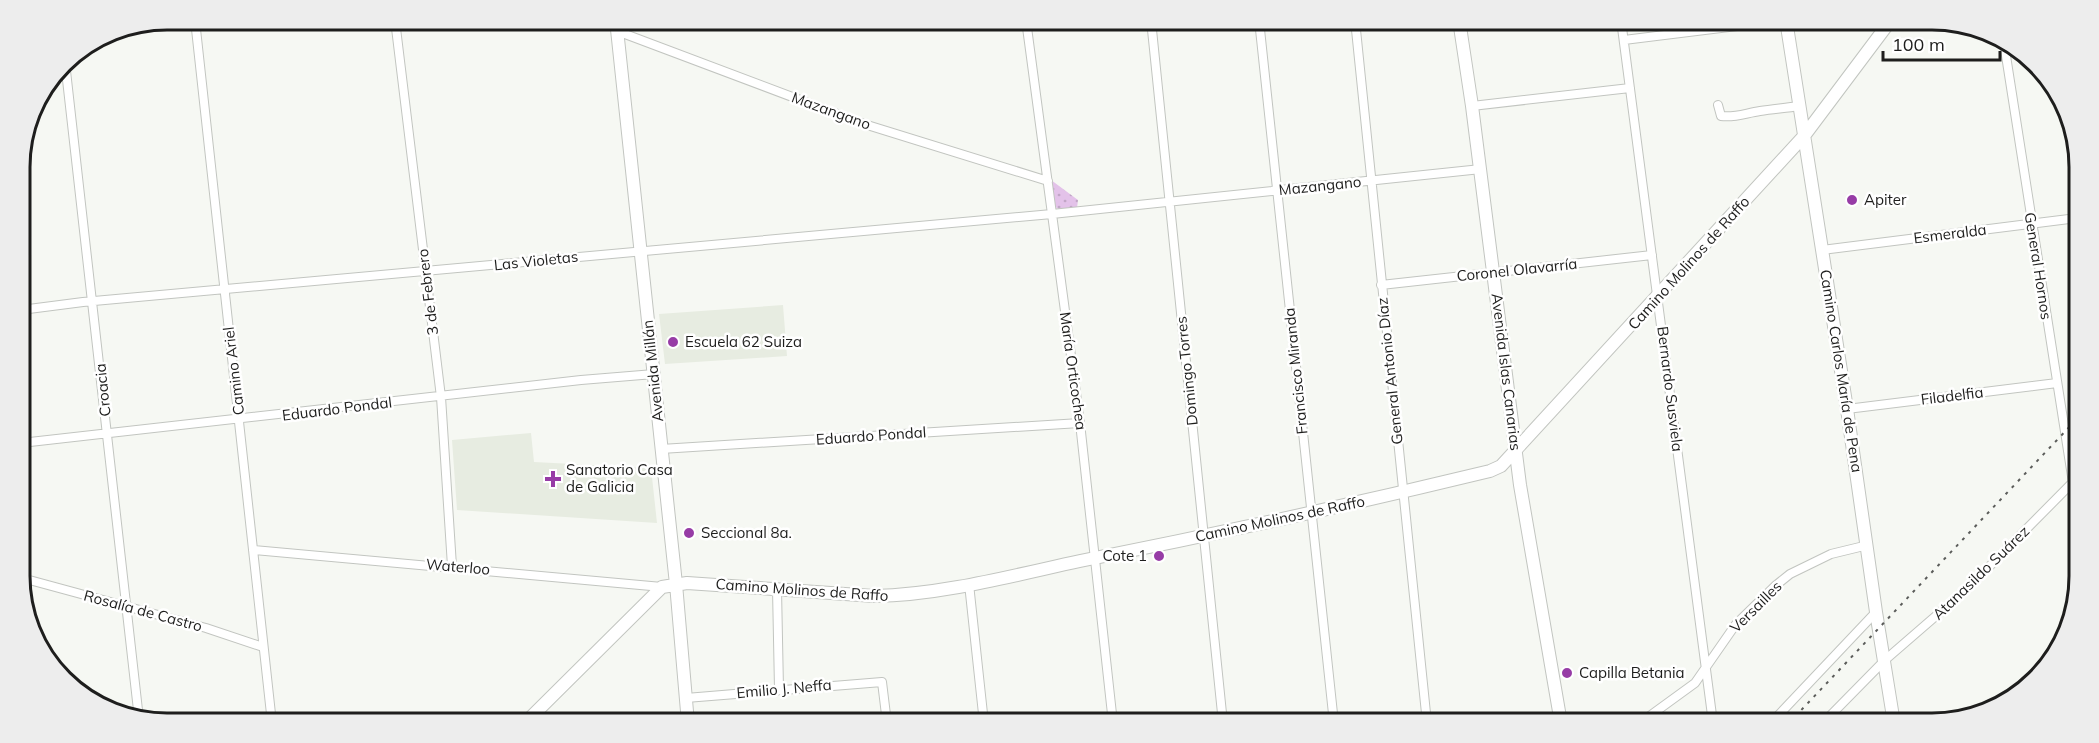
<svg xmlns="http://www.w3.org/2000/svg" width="2099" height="743" viewBox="0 0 2099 743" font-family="Mulish,sans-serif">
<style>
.built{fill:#e7ece1}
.grass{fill:url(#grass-dots)}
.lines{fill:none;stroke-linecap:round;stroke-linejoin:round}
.street-casing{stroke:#c2c5c0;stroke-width:10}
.secondary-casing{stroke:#c2c5c0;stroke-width:14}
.street{stroke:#fff;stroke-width:8}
.secondary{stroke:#fff;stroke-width:12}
.rail{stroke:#5b5c5a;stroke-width:2;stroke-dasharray:3 6;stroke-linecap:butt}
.poi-dot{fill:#973ca6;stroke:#fff;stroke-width:2}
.labels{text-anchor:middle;stroke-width:5;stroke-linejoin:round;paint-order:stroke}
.street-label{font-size:15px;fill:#1e1e1d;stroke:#fff}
.poi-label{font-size:15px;fill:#1e1e1d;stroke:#fff;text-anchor:start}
.rim{fill:none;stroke:#1e1e1d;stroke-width:3}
</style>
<defs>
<pattern id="grass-dots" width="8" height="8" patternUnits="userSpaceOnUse" patternTransform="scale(1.5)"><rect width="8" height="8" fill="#e3c2e9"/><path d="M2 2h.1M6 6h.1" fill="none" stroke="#c2a6c7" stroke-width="1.8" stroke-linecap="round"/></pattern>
</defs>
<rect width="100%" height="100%" fill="#f6f8f3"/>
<!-- built -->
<path class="built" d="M783 305 787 356 665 364 659 314Z
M531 433 534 462 651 468 657 523 457 510 452 440Z"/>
<!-- grass -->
<path class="grass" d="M1051 180 1078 200 1077 208C1069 209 1059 213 1054 205Z"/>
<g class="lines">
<!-- street casing -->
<g class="street-casing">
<path id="street" d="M195 20 272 723
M395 20 441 397 452 566
M1026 20 1080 423 1113 723
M1151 20 1223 723
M1259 20C1286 254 1307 489 1334 723
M1355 20 1427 723
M1621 20 1713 723
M617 31 864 124 1048 181
M1624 40 1786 20
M2004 43 2074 489
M65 62 139 719
M1718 105 1721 116C1735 118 1746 113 1760 111 1773 109 1786 108 1799 106
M1472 106 1630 88
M1822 250 2077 218
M1381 285 1652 255
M21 310 83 302 1052 214 1481 169
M1847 409 2057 383
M21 443 581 380 654 374
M661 449 1080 423
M253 550 662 587
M22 578 206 628 263 647
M969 584 984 723
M777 589 779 689
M686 698 882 682 887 723
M1640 723 1695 683 1736 624 1775 586 1790 574 1831 554 1868 545
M1771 723 1876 612
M1823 723 1885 660 1967 589 2073 482"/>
</g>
<!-- secondary casing -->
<g class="secondary-casing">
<path id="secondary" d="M616 20 676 584 688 723
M1459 20 1472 106 1520 485 1561 723
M1786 20 1847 409 1876 612 1894 723
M525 723 662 587 687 583 874 596C941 595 1015 575 1080 561 1217 534 1354 504 1490 471L1501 466 1804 136 1891 20"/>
</g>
<!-- street -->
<use href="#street" class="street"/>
<!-- secondary -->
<use href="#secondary" class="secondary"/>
<!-- rail -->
<path class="rail" d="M1789 723 2075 421"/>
</g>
<!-- markers -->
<g class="poi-dot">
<circle cx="1852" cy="200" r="6"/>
<circle cx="673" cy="342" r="6"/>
<path d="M550 470h6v6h6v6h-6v6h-6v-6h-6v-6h6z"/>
<circle cx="689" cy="533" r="6"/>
<circle cx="1159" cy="556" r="6"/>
<circle cx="1567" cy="673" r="6"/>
</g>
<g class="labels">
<!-- street labels -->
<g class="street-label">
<text transform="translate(831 111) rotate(20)" y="5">Mazangano</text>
<text transform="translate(1320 186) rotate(-6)" y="5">Mazangano</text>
<text transform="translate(1950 234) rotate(-7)" y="5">Esmeralda</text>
<text transform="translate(536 261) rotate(-6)" y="5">Las Violetas</text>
<text transform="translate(1689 263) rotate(-48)" y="5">Camino Molinos de Raffo</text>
<text transform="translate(2038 266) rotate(81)" y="5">General Hornos</text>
<text transform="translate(1517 270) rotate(-6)" y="5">Coronel Olavarría</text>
<text transform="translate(428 292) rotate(-97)" y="5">3 de Febrero</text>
<text transform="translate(234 371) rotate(-97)" y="5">Camino Ariel</text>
<text transform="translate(653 371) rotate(-96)" y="5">Avenida Millán</text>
<text transform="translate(1073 371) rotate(82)" y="5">María Orticochea</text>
<text transform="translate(1187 371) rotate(-96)" y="5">Domingo Torres</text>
<text transform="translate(1296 371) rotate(-96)" y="5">Francisco Miranda</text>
<text transform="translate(1390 371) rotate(-96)" y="5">General Antonio Díaz</text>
<text transform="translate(1841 371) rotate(81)" y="5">Camino Carlos María de Pena</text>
<text transform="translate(1506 372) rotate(83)" y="5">Avenida Islas Canarias</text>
<text transform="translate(1670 389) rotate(83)" y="5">Bernardo Susviela</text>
<text transform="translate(103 390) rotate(-96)" y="5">Croacia</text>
<text transform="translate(1952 396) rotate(-7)" y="5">Filadelfia</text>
<text transform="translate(337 409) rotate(-7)" y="5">Eduardo Pondal</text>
<text transform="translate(871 436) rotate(-4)" y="5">Eduardo Pondal</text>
<text transform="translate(1280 519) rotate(-12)" y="5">Camino Molinos de Raffo</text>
<text transform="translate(458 567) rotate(5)" y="5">Waterloo</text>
<text transform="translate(1981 573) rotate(-44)" y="5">Atanasildo Suárez</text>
<text transform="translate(802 590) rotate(4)" y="5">Camino Molinos de Raffo</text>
<text transform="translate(1756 607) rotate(-45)" y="5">Versailles</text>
<text transform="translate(143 611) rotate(15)" y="5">Rosalía de Castro</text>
<text transform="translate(784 689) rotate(-5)" y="5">Emilio J. Neffa</text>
</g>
<!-- poi labels -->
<g class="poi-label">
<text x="1864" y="205">Apiter</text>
<text x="685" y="347">Escuela 62 Suiza</text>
<text x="566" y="475">Sanatorio Casa<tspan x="566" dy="17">de Galicia</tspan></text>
<text x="701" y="538">Seccional 8a.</text>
<text x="1147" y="561" text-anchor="end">Cote 1</text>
<text x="1579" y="678">Capilla Betania</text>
</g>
</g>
<!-- crop -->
<path d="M0 0H2099V743H0ZM167 30H1932A137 137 0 0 1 2069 167V576A137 137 0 0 1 1932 713H167A137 137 0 0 1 30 576V167A137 137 0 0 1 167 30Z" fill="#ededed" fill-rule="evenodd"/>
<path class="rim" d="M167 30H1932A137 137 0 0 1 2069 167V576A137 137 0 0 1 1932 713H167A137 137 0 0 1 30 576V167A137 137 0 0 1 167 30Z"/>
<!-- scale -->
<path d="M1883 51v9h117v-9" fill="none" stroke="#1e1e1d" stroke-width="3"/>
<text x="1892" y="51" font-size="18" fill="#1e1e1d" stroke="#ffffff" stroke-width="4.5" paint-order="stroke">100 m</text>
</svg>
